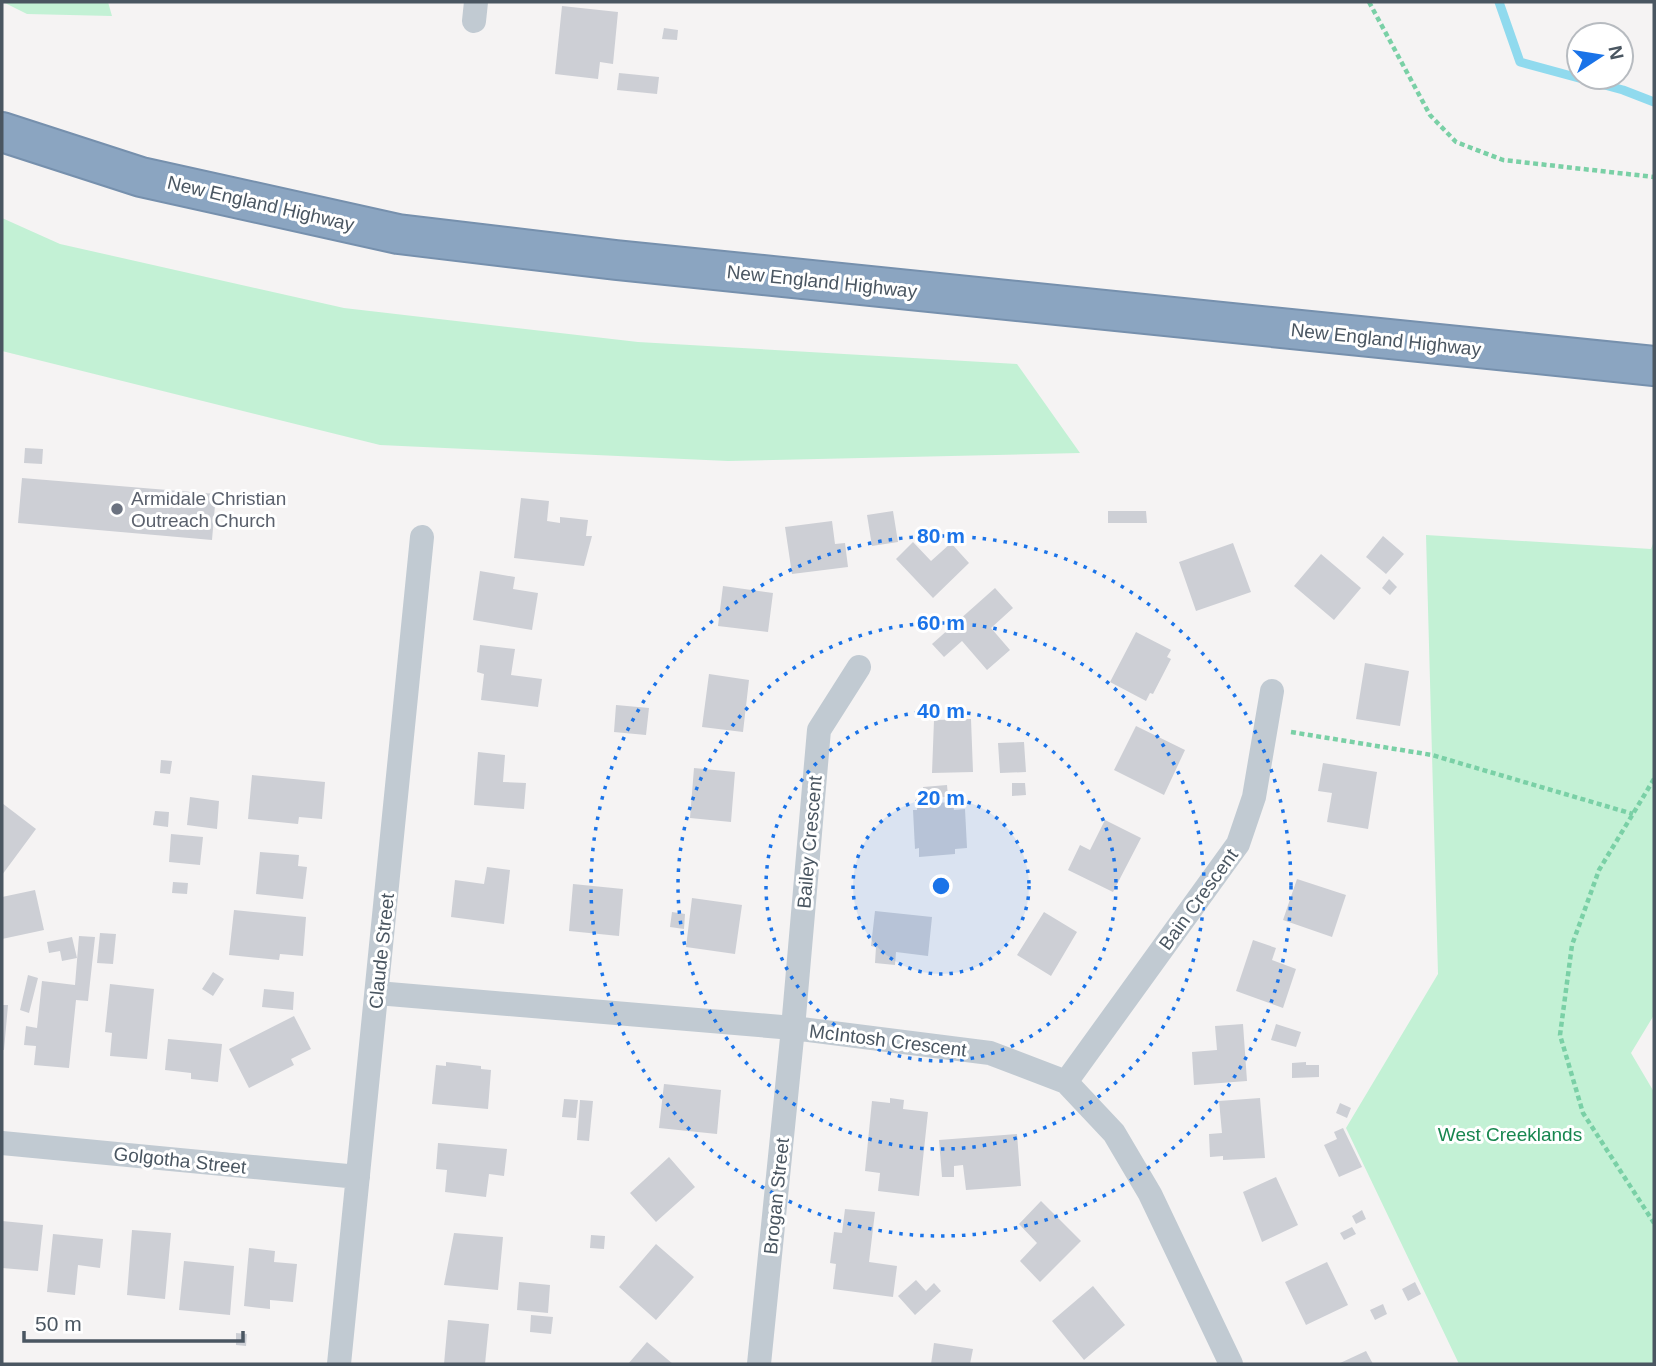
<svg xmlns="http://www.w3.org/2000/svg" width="1656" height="1366" viewBox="0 0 1656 1366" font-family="Helvetica,sans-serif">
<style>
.green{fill:#c3f1d5}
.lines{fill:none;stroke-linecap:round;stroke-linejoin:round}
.stream{stroke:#90daee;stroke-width:9}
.building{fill:#cdcfd5}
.highway-casing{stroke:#7690ad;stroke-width:42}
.path{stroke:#7ad0a6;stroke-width:4.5;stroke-dasharray:5 3.5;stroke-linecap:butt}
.street{stroke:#c1cad2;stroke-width:24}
.highway{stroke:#8ba5c1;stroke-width:38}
.ring{fill:none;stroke:#1a73e8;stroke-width:3.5;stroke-dasharray:3.5 7}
.worship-dot{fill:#6b7280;stroke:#fff;stroke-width:2.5}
.labels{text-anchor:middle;stroke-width:6;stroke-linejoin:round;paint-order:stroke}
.street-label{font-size:19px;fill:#4a5661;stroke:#fff}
.worship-label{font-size:19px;fill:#5b616d;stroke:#fff;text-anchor:start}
.park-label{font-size:19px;fill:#17864f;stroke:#fff}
.centre{fill:#1a73e8;stroke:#fff;stroke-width:3.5}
.ring-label{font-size:21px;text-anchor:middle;font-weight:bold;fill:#1a73e8;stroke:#fff;stroke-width:6;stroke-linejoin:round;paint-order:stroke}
</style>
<rect width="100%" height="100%" fill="#f5f3f3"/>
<!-- green -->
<path class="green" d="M3 2H108L112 16 27 14Z
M2 218 60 244 344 308 638 342 1017 364 1080 453 728 461 380 445 2 351Z
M1426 535 1651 549 1654 541V1015L1631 1053 1654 1092V1364H1459L1346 1128 1438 974Z"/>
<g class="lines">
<!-- stream -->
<path class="stream" d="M1499 2 1520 62 1623 90 1654 102"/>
</g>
<!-- building -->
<path class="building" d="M562 6 618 12 613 64 600 62 598 79 555 74Z
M664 28 678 30 677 40 662 39Z
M619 73 659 77 657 94 617 90Z
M25 448 43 449 42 464 24 463Z
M22 478 216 494 212 540 18 523Z
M521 498 549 501 547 521 560 523V517L588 520 586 536H592L584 566 514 558Z
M893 511 898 542 872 546 867 515Z
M1108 511H1146L1147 523H1108Z
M832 521 835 544 845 543 848 567 792 574 785 527Z
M1383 536 1404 554 1386 574 1366 557Z
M913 542 931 561 951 543 969 563 933 598 896 559Z
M1233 543 1251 592 1196 611 1179 562Z
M1321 554 1361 588 1334 620 1294 586Z
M480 571 515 577 513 589 538 593 532 630 473 620Z
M1389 579 1397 587 1390 595 1382 588Z
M723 586 773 593 768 632 718 626Z
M995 588 1013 608 991 628 1010 650 987 670 962 641 944 657 932 644Z
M1136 632 1171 650 1167 657 1171 659 1153 694 1150 693 1146 701 1110 682Z
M480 645 515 649 511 675 542 679 538 707 481 700 484 674 477 672Z
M1365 663 1409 671 1400 726 1356 719Z
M709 674 749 680 743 732 702 727Z
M616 705 649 708 646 735 614 732Z
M971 719 973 772 932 773 934 720Z
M1136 726 1185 750 1164 795 1114 770Z
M1024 742 1026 772 1000 773 998 743Z
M478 752 505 755 503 782 526 783 524 809 474 805Z
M161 760 172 761 170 774 160 773Z
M1323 763 1377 772 1368 829 1327 822 1332 793 1318 791Z
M694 768 735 772 731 822 690 818Z
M252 775 325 782 322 819 299 817 298 824 248 819Z
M1012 783H1025L1026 795 1012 796Z
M947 785 948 797 924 799 923 787Z
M190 797 219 801 217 829 187 825Z
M953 802 954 810 965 809 967 848 955 849V854L919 857V848L915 849 913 810H917V804Z
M2 803 36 829 2 875Z
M155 811 169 812 168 827 153 825Z
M1105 820 1141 838 1113 892 1068 870 1080 845 1090 850Z
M171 834 203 837 200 865 169 862Z
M260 852 299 855 298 866 307 867 303 899 256 894Z
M487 867 510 870 504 924 451 917 455 880 484 884Z
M1297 879 1346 895 1332 937 1283 920Z
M173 882 188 883 187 894 172 893Z
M573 884 623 889 619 936 569 931Z
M35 890 44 930 2 939V897Z
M692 898 742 905 735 954 686 947Z
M234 910 306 917 303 956 280 954 279 960 229 955Z
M875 911 932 917 928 956 896 952 895 965 875 963 876 947 871 946Z
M672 912 685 914 684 929 670 927Z
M1044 912 1077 932 1051 976 1017 955Z
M100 933 116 934 113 964 97 963Z
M79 936 95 937 88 1001 76 1000 69 1068 34 1065 36 1046 24 1045 26 1026 37 1028 42 981 75 985Z
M72 937 77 958 62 961 60 951 49 953 47 942Z
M1253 940 1276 948 1272 960 1296 969 1283 1008 1236 991Z
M213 972 224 979 213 996 202 989Z
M28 975 38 978 29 1013 20 1010Z
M110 984 154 989 147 1059 110 1056 112 1033 105 1032Z
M264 989 294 992 293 1010 262 1007Z
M2 1005H8L4 1050H2Z
M294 1016 311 1049 291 1059 294 1065 249 1088 229 1049Z
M1243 1024 1247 1081 1194 1085 1192 1052 1217 1050 1215 1026Z
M1276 1024 1301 1032 1296 1047 1271 1040Z
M168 1039 222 1044 218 1082 191 1079V1073L165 1070Z
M446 1062 481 1066V1069L491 1070 488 1109 432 1104 436 1065 446 1066Z
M1306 1062V1065H1319V1077L1292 1078V1063Z
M664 1084 721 1090 717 1134 659 1128Z
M890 1098 904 1100 903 1109 928 1112 919 1196 878 1191 880 1173 865 1171 872 1101 890 1103Z
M1260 1098 1265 1158 1223 1160V1156L1210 1157 1209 1134 1222 1133 1219 1101Z
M564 1099 578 1100 576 1118 562 1117Z
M580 1100 593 1101 589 1141 577 1140Z
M1340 1103 1351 1108 1347 1118 1336 1113Z
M1343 1128 1362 1167 1339 1177 1324 1145 1337 1139 1334 1132Z
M1017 1134 1021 1186 966 1190 963 1165 954 1166V1177H942L939 1140Z
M438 1143 507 1149 504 1176 489 1174 486 1197 445 1192 447 1170 436 1169Z
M669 1157 695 1187 656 1222 630 1193Z
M1276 1177 1298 1225 1262 1242 1243 1192Z
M1041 1201 1081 1241 1040 1282 1020 1261 1037 1243 1019 1224Z
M845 1209 875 1212 869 1262 897 1266 893 1297 833 1289 836 1264 830 1263 834 1232 842 1233Z
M1362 1210 1366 1219 1356 1224 1352 1216Z
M2 1221 43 1225 38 1271 2 1268Z
M1352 1227 1356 1234 1344 1240 1340 1233Z
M132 1230 171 1233 165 1299 127 1295Z
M454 1233 503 1237 498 1290 444 1285Z
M53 1234 103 1239 100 1268 78 1265 75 1295 47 1292Z
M591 1235 605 1236 604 1249 590 1248Z
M656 1244 694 1277 656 1320 619 1287Z
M249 1248 275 1251 274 1262 297 1264 293 1302 270 1300V1309L244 1306Z
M184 1261 234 1266 230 1315 179 1310Z
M1327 1262 1348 1305 1306 1325 1285 1282Z
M916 1280 926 1291 934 1283 941 1291 915 1315 898 1296Z
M519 1282 550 1285 548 1313 517 1310Z
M1415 1282 1421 1294 1408 1301 1402 1289Z
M1093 1286 1125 1325 1084 1360 1052 1321Z
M1383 1304 1387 1314 1375 1320 1370 1310Z
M531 1315 553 1317 551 1334 530 1332Z
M448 1320 489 1324 485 1364H444Z
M236 1333 247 1334 246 1346 236 1345Z
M647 1342 673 1364H628Z
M934 1343 973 1349 970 1364H931Z
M1366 1351 1373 1364H1338Z"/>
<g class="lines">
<!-- highway casing -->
<g class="highway-casing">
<path id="highway" d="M2 132 141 177 398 234 616 260 1654 366"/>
</g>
<!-- path -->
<path class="path" d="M1369 2 1430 115 1456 142 1503 160 1654 177
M1291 732 1432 755 1633 814
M1654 779 1599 870 1572 945 1560 1035 1583 1113 1654 1223"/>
<!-- street -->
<path class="street" d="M474 21 476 2
M377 993 793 1028 990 1053 1066 1082 1114 1133 1150 1194 1231 1364
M1066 1082 1238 844 1254 797 1272 691
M2 1143 358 1177
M339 1364 422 537
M759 1364 793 1028 819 730 859 667"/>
<!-- highway -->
<use href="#highway" class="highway"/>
</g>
<!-- distance rings -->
<circle cx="941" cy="886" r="88" fill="#1a73e8" fill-opacity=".12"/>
<g class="ring">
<circle cx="941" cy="886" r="88"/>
<circle cx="941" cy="886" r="175"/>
<circle cx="941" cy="886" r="263"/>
<circle cx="941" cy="886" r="350"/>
</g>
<!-- markers -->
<circle class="worship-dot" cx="117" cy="509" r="7"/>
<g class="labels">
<!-- street labels -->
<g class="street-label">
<text transform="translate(261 203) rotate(13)" y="7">New England Highway</text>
<text transform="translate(822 281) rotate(6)" y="7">New England Highway</text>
<text transform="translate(1386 339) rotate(6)" y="7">New England Highway</text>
<text transform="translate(809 842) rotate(-85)" y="7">Bailey Crescent</text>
<text transform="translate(1198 899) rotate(-54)" y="7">Bain Crescent</text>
<text transform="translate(381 951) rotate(-84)" y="7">Claude Street</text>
<text transform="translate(888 1040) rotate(7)" y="7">McIntosh Crescent</text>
<text transform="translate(180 1160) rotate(6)" y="7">Golgotha Street</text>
<text transform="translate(776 1196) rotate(-84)" y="7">Brogan Street</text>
</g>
<!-- worship labels -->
<g class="worship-label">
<text x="131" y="505">Armidale Christian<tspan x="131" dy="22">Outreach Church</tspan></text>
</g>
<!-- park labels -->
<g class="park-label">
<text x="1510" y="1141">West Creeklands</text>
</g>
</g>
<circle cx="941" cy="886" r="10" class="centre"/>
<g class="ring-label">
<text x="941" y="543">80 m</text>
<text x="941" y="630">60 m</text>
<text x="941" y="718">40 m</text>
<text x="941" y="805">20 m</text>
</g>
<!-- border -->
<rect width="1656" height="1366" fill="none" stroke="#4a5661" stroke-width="7"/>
<!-- north arrow -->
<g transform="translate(1600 56) rotate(78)"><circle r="33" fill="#ffffff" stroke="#b7bbc0" stroke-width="2"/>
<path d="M0-5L12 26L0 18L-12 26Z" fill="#1a73e8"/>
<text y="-10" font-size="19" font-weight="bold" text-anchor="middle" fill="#4a5661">N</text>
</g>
<!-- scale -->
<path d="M24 1331v10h219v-10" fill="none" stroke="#4a5661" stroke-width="3.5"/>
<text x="35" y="1331" font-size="21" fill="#4a5661" stroke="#ffffff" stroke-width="5" paint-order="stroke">50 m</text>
</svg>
